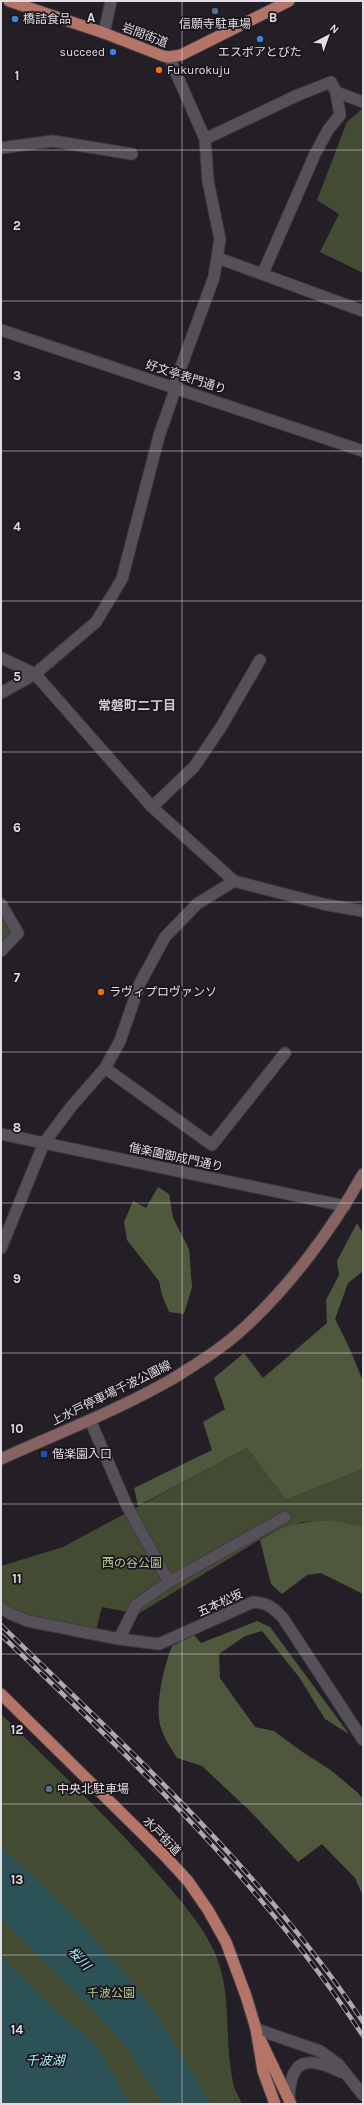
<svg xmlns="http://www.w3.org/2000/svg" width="364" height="2105" viewBox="0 0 364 2105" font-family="Karla,'Noto Sans JP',sans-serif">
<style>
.green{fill:#434c32}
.forest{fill:#4f583d}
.water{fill:#2c5257}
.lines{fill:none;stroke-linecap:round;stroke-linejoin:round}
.minor-casing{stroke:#403c42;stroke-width:13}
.tertiary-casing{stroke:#403c42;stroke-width:13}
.secondary-casing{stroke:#403c42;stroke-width:13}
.primary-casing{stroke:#403c42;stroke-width:13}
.minor{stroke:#565058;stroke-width:11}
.tertiary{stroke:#565058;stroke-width:11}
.secondary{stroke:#866260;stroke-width:11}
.primary{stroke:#b57468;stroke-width:11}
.rail-casing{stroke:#ada9ae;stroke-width:4.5}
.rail{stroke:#1a161c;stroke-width:3;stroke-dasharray:9;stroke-linecap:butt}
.grid{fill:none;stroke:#e1dde2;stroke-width:1;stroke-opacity:0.55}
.service-dot{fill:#5c6f8a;stroke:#1a161c;stroke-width:1.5}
.shop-dot{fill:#3f7fe0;stroke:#1a161c;stroke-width:1.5}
.food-dot{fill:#e8710a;stroke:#1a161c;stroke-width:1.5}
.transit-dot{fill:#1a4fb4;stroke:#1a161c;stroke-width:1.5}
.labels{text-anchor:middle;stroke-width:3.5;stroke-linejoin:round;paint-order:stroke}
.poi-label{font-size:12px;fill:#e1dde2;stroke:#1a161c;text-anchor:start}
.street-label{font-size:12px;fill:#e1dde2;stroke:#1a161c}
.park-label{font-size:12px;fill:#b8cb96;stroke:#1a161c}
.neighbourhood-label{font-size:13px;font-weight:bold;fill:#d0c9d3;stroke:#1a161c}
.water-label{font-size:13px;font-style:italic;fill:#a7f1fc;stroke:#1a161c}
.grid-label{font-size:13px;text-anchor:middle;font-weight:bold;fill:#e1dde2;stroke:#1a161c;stroke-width:3.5;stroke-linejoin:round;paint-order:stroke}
</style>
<rect width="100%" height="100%" fill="#241f26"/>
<!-- green -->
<path class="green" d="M363 108V273L320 252 339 214 317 200 347 122Z
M1 914 11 934 1 945Z
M247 1448 286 1500 363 1469V1526L333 1520 302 1522 269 1534 138 1614 102 1607 95 1634 28 1621 1 1608V1566L63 1547Z
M1 1714C55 1768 112 1820 161 1878 180 1900 200 1922 213 1949 234 1992 223 2037 233 2082 234 2089 239 2097 242 2104H1Z"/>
<!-- forest -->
<path class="forest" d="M158 1187 169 1194 173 1218 189 1249 192 1287 184 1314 169 1312 162 1295 159 1281 127 1240 124 1222 133 1201 146 1208Z
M357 1223 363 1233V1271L348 1283 335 1319 349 1347 363 1381V1469L286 1500 247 1448 138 1506 134 1488 212 1450 203 1422 225 1409 214 1378 244 1353 263 1378 327 1323 326 1300 339 1275 337 1261Z
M333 1520 363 1526V1594L321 1573 307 1575 282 1594 271 1584 260 1540C285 1524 305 1521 333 1520Z
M257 1621 270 1627 349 1734 325 1719 299 1677 262 1631 245 1636 219 1654 220 1678 255 1727 274 1731 301 1751 332 1771 358 1793 363 1799V1896L355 1878 322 1844 298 1862 249 1810 202 1766 177 1758C171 1748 164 1738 161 1728 154 1707 164 1666 172 1646L194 1635 201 1643Z"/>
<!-- water -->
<path class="water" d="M1 1847C32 1876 64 1905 92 1936 139 1986 178 2044 210 2104H163L127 2048 94 2011 1 1919Z
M1 1957 71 2025C96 2034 117 2081 129 2104H1Z"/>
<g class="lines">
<!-- minor casing -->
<g class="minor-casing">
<path id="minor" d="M104 33 111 1
M169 57 205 139 208 181 220 239 214 277 174 386
M205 139 298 95 331 82 336 92
M1 148 53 141 132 154
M218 258 363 311
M263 273 315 154 328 130 340 115 336 92 363 102
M1 330 363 451
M1 658 35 674 152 807 234 881 323 904 363 911
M1 693 35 674 96 622 122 579 159 436 176 387
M152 807 194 767 221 727 260 660
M105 1068 212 1145 285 1053
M1 1248 44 1143 71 1107 105 1068 120 1041 140 983 165 937 197 904 234 881
M1 1608 11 1614 28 1621 119 1639 159 1644 253 1602C267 1603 273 1607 283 1618L363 1740
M119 1639 136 1605 169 1582 285 1517"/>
</g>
<!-- tertiary casing -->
<g class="tertiary-casing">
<path id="tertiary" d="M1 904 18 933 1 951
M1 1134 345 1206
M90 1420 127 1506 169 1582
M256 2029 320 2051 338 2064 363 2095
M289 2099C290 2059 307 2055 341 2072"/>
</g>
<!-- secondary casing -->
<g class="secondary-casing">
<path id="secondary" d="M1 1459C58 1433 119 1410 174 1378 198 1363 224 1347 245 1327 291 1285 333 1228 363 1174"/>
</g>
<!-- primary casing -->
<g class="primary-casing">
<path id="primary" d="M9 1 104 33 163 56 169 57 181 55 289 1
M1 1694 164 1855 188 1881 208 1910 226 1942 246 1996 256 2029 263 2071 275 2104
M261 2041 291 2104"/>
</g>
<!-- minor -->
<use href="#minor" class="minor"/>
<!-- tertiary -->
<use href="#tertiary" class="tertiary"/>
<!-- secondary -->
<use href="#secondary" class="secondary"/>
<!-- primary -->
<use href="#primary" class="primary"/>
<!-- rail casing -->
<g class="rail-casing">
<path id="rail" d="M1 1625C129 1750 263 1872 363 2022
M1 1635C131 1759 264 1884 363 2036"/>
</g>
<!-- rail -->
<use href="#rail" class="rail"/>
</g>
<!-- grid -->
<path class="grid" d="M182 1V2104M1 150H363M1 301H363M1 451H363M1 601H363M1 752H363M1 902H363M1 1052H363M1 1203H363M1 1353H363M1 1504H363M1 1654H363M1 1804H363M1 1955H363"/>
<!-- markers -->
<g class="service-dot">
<circle cx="215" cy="11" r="4"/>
<circle cx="49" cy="1789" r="4"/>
</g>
<g class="shop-dot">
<circle cx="15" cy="19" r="4"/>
<circle cx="260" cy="39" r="4"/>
<circle cx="113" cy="52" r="4"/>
</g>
<g class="food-dot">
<circle cx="159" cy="70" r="4"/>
<circle cx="101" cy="992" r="4"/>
</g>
<rect class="transit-dot" x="40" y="1450" width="8" height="8" rx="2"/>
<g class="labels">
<!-- poi labels -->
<g class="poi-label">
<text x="23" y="23">橋詰食品</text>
<text x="215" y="28" text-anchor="middle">信願寺駐車場</text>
<text x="105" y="56" text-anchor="end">succeed</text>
<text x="260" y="56" text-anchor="middle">エスポアとびた</text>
<text x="167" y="74">Fukurokuju</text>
<text x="109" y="996">ラヴィプロヴァンソ</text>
<text x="52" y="1458">偕楽園入口</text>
<text x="57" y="1793">中央北駐車場</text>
</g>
<!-- street labels -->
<g class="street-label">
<text transform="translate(145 35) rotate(21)" y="4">岩間街道</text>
<text transform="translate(186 377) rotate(18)" y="4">好文亭表門通り</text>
<text transform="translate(176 1157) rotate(12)" y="4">偕楽園御成門通り</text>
<text transform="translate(111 1393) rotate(-26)" y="4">上水戸停車場千波公園線</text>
<text transform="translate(220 1603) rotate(-24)" y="4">五本松坂</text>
<text transform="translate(162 1836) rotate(46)" y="4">水戸街道</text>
</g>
<!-- park labels -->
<g class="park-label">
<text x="132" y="1567">西の谷公園</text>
<text x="111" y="1997">千波公園</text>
</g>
<!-- neighbourhood labels -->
<g class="neighbourhood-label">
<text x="137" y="710">常磐町二丁目</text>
</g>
<!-- water labels -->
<g class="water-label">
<text transform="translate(80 1958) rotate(47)" y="5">桜川</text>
<text x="45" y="2065">千波湖</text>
</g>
</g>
<g class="grid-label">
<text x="91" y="22">A</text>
<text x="273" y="22">B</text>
<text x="17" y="80">1</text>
<text x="17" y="230">2</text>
<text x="17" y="380">3</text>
<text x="17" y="531">4</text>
<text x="17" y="681">5</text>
<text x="17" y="832">6</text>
<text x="17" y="982">7</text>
<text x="17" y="1132">8</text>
<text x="17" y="1283">9</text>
<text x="17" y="1433">10</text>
<text x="17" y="1583">11</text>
<text x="17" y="1734">12</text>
<text x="17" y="1884">13</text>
<text x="17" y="2034">14</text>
</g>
<!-- border -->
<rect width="364" height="2105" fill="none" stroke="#e1dde2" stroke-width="4"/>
<!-- north arrow -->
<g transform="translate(328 36) rotate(41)" stroke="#1a161c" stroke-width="3" paint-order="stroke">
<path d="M0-3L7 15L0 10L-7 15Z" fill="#e1dde2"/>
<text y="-6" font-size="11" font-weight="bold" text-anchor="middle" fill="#e1dde2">N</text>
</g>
</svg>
